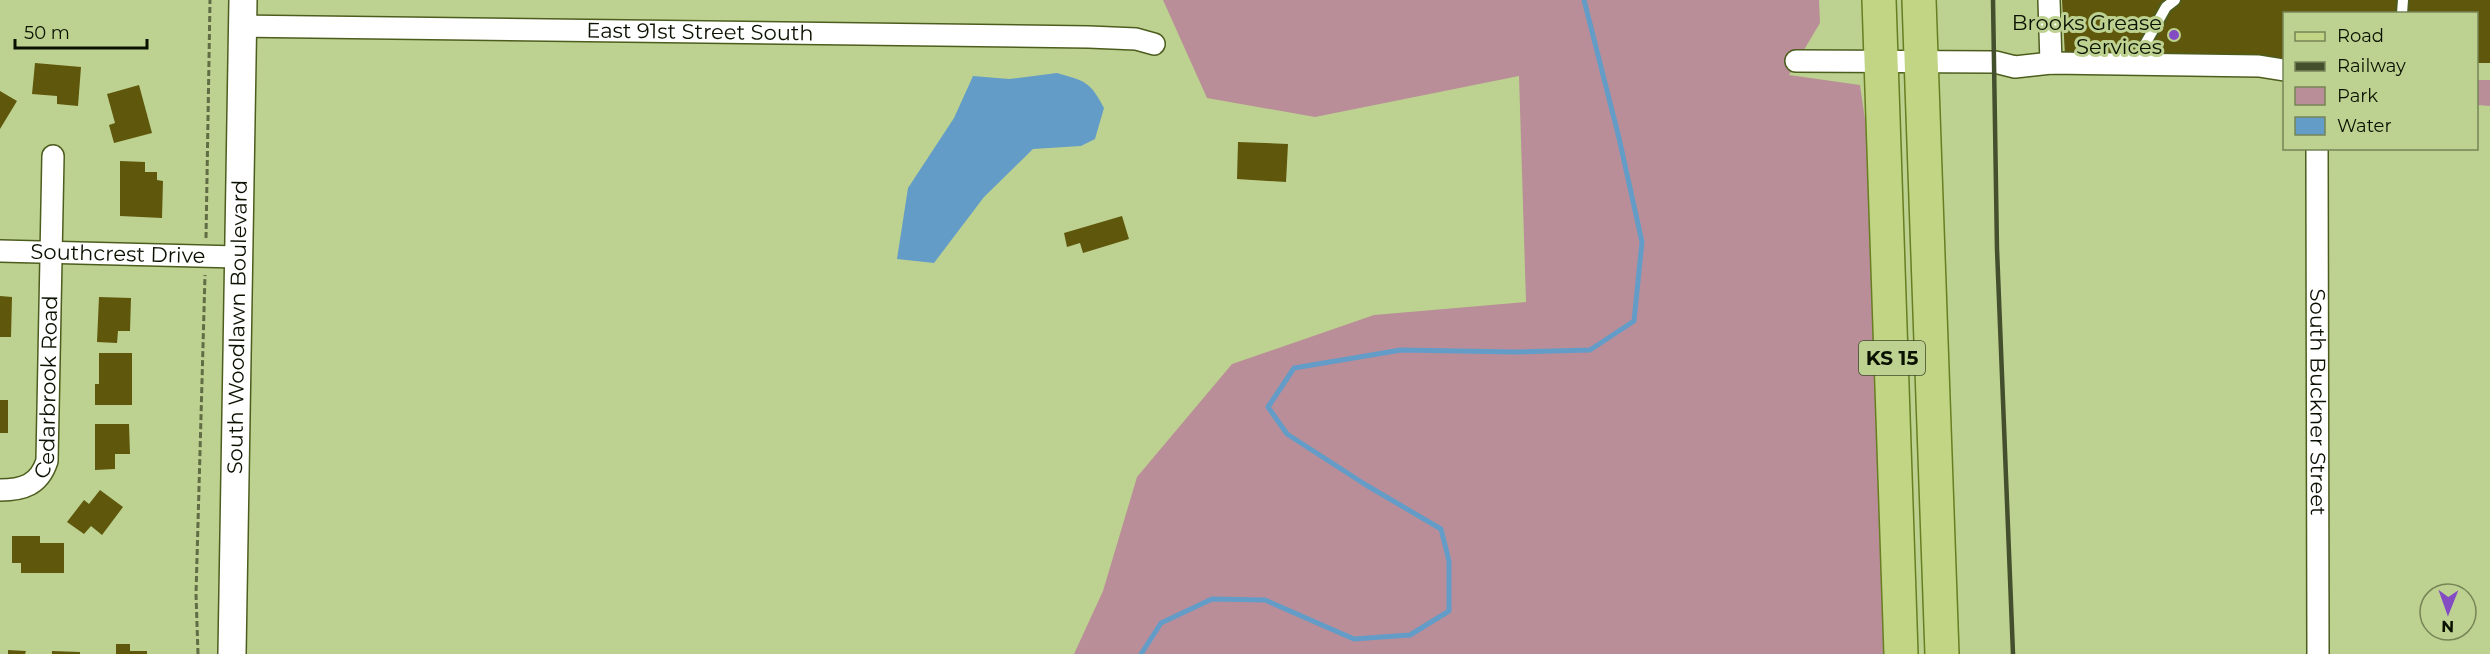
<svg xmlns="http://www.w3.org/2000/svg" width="2490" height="654" viewBox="0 0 2490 654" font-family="Montserrat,sans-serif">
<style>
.green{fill:#b98e98}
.water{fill:#649cc8}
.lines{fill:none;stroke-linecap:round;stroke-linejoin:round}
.stream{stroke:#649cc8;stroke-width:5}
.building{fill:#5f570b}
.service-casing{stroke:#4d5d1e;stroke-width:14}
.minor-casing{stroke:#4d5d1e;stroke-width:24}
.tertiary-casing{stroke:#4d5d1e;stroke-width:30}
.primary-casing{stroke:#677e21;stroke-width:36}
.path{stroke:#606d45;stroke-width:3;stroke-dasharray:6 3;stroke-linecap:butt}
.service{stroke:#fff;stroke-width:10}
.minor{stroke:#fff;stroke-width:21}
.tertiary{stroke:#fff;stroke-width:27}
.primary{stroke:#c1d585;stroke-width:33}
.rail{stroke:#444f2e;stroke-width:4.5}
.poi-dot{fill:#844cc3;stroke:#bdd290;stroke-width:2}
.labels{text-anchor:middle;stroke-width:6;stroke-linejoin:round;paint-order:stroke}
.shield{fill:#bdd290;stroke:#404b2b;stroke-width:1.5}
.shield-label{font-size:20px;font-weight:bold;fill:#0b1100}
.poi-label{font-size:21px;fill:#0b1100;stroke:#bdd290;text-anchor:end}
.street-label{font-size:21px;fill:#0b1100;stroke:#bdd290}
</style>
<rect width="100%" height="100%" fill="#bdd290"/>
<!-- green -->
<path class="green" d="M1163 0H1819L1820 23 1789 75 1860 85 1866 126 1884 654H1074L1103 591 1137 477 1232 364 1374 315 1526 302 1519 76 1315 117 1207 98Z
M2476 80H2490V106L2477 105Z"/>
<!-- water -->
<path class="water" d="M1057 73C1085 81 1090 81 1104 108L1095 139 1081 146 1033 149 984 197 934 263 897 259 908 188 954 118 973 76 1009 79Z"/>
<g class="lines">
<!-- stream -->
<path class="stream" d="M1141 654 1161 623 1212 599 1265 600 1354 639 1410 635 1449 611V561L1441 529 1366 485 1287 434 1268 407 1294 368 1401 350 1516 352 1590 350 1634 321 1642 242 1619 138 1584 0"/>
</g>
<!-- building -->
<path class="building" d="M2062 0H2490V63H2476V14H2284V60L2065 56Z
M35 63 81 67 78 106 57 104V96L32 94Z
M139 85 152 133 114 143 109 125 115 123 107 94Z
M0 91 17 101 0 129Z
M1238 142 1288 144 1286 182 1237 179Z
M120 161 145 162V172H157V180L163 181 162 218 120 216Z
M1122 216 1129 239 1083 253 1080 243 1067 247 1064 233Z
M0 296 12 297 11 337H0Z
M99 297 131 298 130 331H118L117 343 97 342Z
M99 353H132V405H95V384H99Z
M0 400H8V433H0Z
M95 424H129L130 454H115V469L95 470Z
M100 490 123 507 102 535 91 526 84 534 67 522 84 500 89 504Z
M12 536H40V543H64V573H21V563H12Z
M116 644H130V651H147V654H116Z
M8 650 26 651 25 654H8Z
M52 651 80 652V654H52Z"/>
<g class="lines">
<!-- service casing -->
<g class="service-casing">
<path id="service" d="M2402 14 2403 0
M2134 64 2166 7 2175 0"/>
</g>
<!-- minor casing -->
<g class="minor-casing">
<g id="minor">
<path d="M2049 0 2051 63"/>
<path id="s1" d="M242 26 1089 37 1136 39 1154 44"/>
<path d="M1796 61 1995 62 2015 67 2051 63 2259 66 2284 70"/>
<path id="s2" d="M2317 148 2318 654"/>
<path id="s3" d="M0 251 237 257"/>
<path id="s4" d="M0 490C23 490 39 485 47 461L53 156"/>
</g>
</g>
<!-- tertiary casing -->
<g class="tertiary-casing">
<g id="tertiary">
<path id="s5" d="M232 654 243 0"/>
</g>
</g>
<!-- primary casing -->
<g class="primary-casing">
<path id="primary" d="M1879 0 1901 654
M1919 0 1942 654"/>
</g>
<!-- path -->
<path class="path" d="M206 238 210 0
M198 654 196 594 205 275"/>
<!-- service -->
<use href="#service" class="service"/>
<!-- minor -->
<use href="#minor" class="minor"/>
<!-- tertiary -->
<use href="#tertiary" class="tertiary"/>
<!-- primary -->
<use href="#primary" class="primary"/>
<!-- rail -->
<path class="rail" d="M1993 0 1997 249 2013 654"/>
</g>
<!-- markers -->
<circle class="poi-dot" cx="2174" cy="35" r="6"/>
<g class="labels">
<!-- shield labels -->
<rect class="shield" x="1859" y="341" width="66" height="34" rx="4.5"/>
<g class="shield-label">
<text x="1892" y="365">KS 15</text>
</g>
<!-- poi labels -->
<g class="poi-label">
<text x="2162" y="30">Brooks Grease<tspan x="2162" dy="24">Services</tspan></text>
</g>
<!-- street labels -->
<g class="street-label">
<text dy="7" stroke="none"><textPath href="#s1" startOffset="458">East 91st Street South</textPath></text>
<text dy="7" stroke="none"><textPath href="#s3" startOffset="118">Southcrest Drive</textPath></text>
<text dy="7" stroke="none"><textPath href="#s5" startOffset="327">South Woodlawn Boulevard</textPath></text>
<text dy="7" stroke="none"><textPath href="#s4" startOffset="134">Cedarbrook Road</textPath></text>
<text dy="7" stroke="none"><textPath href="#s2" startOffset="254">South Buckner Street</textPath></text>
</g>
</g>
<!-- legend -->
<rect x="2283" y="12" width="195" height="138" fill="#bdd290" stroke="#768556" stroke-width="1.5"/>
<rect x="2295" y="32" width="30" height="9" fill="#c1d585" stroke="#768556" stroke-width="1.5"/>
<text x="2337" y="42" font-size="18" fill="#0b1100">Road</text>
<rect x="2295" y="62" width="30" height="9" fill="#444f2e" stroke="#768556" stroke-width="1.5"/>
<text x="2337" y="72" font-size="18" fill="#0b1100">Railway</text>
<rect x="2295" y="87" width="30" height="18" fill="#b98e98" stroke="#768556" stroke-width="1.5"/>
<text x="2337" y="102" font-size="18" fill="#0b1100">Park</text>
<rect x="2295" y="117" width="30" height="18" fill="#649cc8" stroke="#768556" stroke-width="1.5"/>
<text x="2337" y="132" font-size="18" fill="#0b1100">Water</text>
<!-- north arrow -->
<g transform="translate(2448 612) rotate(181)"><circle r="28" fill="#bdd290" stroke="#768556" stroke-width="1.5"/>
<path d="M0-4.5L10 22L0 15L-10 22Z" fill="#844cc3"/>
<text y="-9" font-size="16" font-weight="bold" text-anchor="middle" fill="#0b1100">N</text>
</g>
<!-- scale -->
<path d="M15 39v9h132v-9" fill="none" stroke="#0b1100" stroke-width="3"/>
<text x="24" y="39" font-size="18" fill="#0b1100" stroke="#bdd290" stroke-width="4.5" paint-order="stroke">50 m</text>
</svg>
